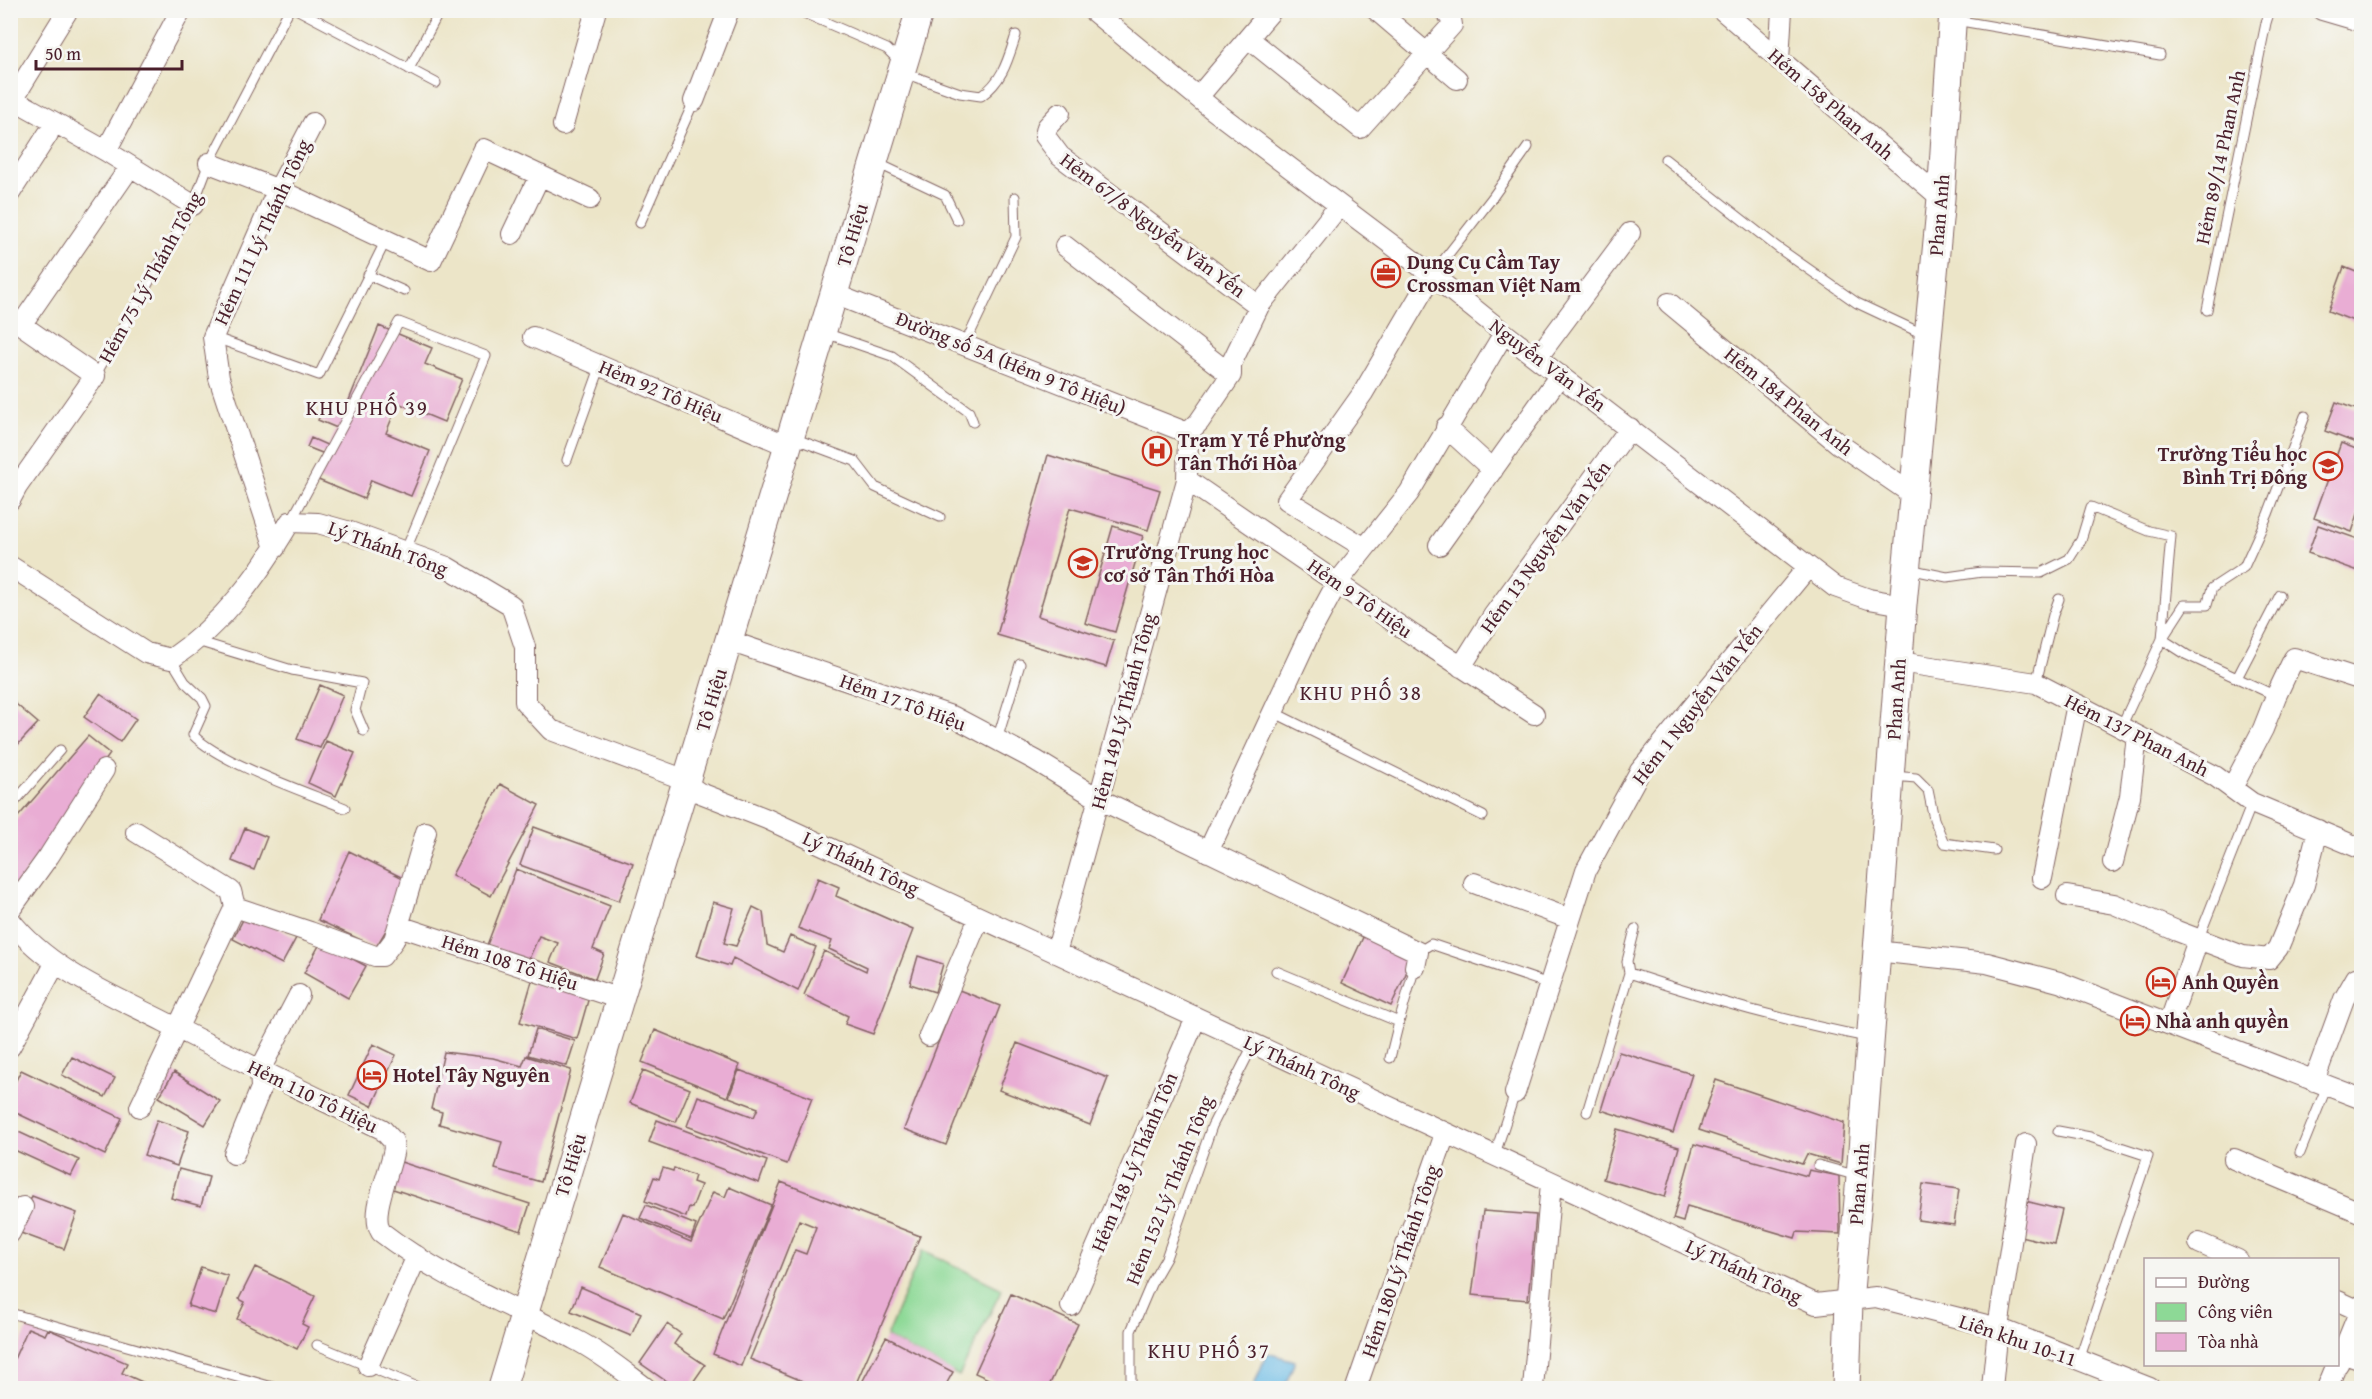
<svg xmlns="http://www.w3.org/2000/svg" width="2372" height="1399" viewBox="0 0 2372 1399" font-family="'Gentium Book Plus',serif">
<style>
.green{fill:#8dd996;stroke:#6c7c60;stroke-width:1.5}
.water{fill:#6bbbe6;stroke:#5a6d88;stroke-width:1.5}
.building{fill:#e9add4}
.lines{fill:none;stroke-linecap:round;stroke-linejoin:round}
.lane-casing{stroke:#836462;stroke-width:11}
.street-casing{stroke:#836462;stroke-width:22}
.secondary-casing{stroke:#836462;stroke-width:29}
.lane{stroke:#fff;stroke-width:9}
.street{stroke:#fff;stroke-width:20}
.secondary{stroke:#fff;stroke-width:27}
.labels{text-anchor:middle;stroke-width:6;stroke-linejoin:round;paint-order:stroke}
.street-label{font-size:20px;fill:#4a1f2b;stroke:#f6f6f2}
.poi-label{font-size:20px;font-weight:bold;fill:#4a1f2b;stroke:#f6f6f2;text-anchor:start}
.neighbourhood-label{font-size:21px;letter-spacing:1.5px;fill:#4a1f2b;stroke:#f6f6f2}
</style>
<rect width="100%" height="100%" fill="#f6f6f2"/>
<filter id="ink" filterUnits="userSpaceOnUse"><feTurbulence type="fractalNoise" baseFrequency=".0167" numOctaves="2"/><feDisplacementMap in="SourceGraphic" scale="12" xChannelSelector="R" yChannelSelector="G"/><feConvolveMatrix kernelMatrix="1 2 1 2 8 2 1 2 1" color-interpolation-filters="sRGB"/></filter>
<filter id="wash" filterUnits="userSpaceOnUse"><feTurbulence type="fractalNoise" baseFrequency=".008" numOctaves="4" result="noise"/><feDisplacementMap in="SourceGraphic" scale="24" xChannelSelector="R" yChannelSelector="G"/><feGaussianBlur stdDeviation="1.35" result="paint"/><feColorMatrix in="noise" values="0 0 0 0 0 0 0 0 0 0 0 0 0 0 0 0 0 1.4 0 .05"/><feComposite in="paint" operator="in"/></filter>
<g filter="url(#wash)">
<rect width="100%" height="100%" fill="#ece5c8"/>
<!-- green -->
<path class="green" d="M923 1250 1002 1289 959 1376 886 1337Z"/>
<!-- water -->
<path class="water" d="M1267 1353 1295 1361 1284 1388H1253Z"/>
<g id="blocks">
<!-- building -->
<path class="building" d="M2344 267 2361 274V324L2328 311Z
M379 326 432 348 425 364 462 379 444 422 398 403 386 433 430 451 411 496 371 480 364 499 316 479 327 455 307 447 311 438 329 446 337 428 318 420 324 407 343 415Z
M2336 402 2361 411V445L2325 431Z
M2341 443 2361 451V505L2352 532 2314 518Z
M1048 455 1160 490 1148 530 1070 508 1038 616 1114 641 1106 667 997 635Z
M2318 525 2361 540V572L2308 553Z
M1113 526 1143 536 1115 632 1085 623Z
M320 685 343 695 320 748 297 739Z
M100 694 136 719 120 742 84 717Z
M10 699 38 723 10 753Z
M88 736 110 754 17 885 10 883V826Z
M326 741 355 753 336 796 308 783Z
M500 784 539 805 491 896 452 875Z
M534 827 633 863 619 901 520 865Z
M245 828 267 837 254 870 232 861Z
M349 851 407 880 397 912 376 947 318 920Z
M516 869 610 906 593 949 604 954 595 979 550 962 558 943 539 936 528 961 487 945Z
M818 878 839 887 836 896 913 930 873 1034 845 1024 848 1016 804 995 824 951 866 971 867 967 829 949 832 941 798 928Z
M713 902 734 908 724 943 736 946 753 907 763 912 767 945 783 952 790 936 816 947 798 991 733 958 730 966 697 956Z
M247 912 296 938 282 964 233 939Z
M1365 933 1414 956 1391 1006 1342 983Z
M321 942 366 966 348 998 304 973Z
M918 956 943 964 935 992 910 984Z
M532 981 589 997 577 1039 520 1022Z
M959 990 1000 1006 946 1145 904 1129Z
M536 1029 575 1041 567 1066 528 1055Z
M655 1030 740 1065 727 1097 642 1062Z
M1017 1043 1108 1078 1090 1125 999 1090Z
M373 1044 396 1055 372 1106 349 1095Z
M444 1052 493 1058 522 1066 526 1056 571 1070 541 1182 495 1169 502 1142 439 1124 442 1112 431 1109Z
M1619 1052 1692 1074 1673 1133 1601 1110Z
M72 1057 115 1078 105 1097 62 1075Z
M21 1070 122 1118 105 1155 10 1110V1093Z
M643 1070 690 1089 676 1122 630 1103Z
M739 1070 812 1098 787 1164 687 1126 698 1096 754 1117 758 1108 729 1097Z
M174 1072 220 1101 205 1125 159 1097Z
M1716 1080 1844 1123 1841 1164 1807 1154 1802 1164 1699 1130Z
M157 1120 189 1131 177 1166 144 1155Z
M657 1120 767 1161 759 1183 649 1142Z
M10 1128 79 1160 71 1176 10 1148Z
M1617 1129 1679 1147 1665 1197 1603 1179Z
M1694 1144 1807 1176 1809 1170 1839 1176 1840 1234 1797 1232 1795 1238 1687 1206 1683 1222 1673 1219Z
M398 1161 530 1204 521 1231 390 1188Z
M663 1168 673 1171 674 1168 695 1176 693 1182 701 1185 692 1208 689 1207 686 1217 645 1201 654 1177 659 1179Z
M179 1169 209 1177 201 1206 171 1198Z
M781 1182 920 1236 854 1388H819L750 1359 795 1250 806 1254 816 1227 799 1220 741 1366 713 1354Z
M1923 1184 1959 1189 1954 1225 1918 1220Z
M729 1187 771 1205 723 1319 600 1267 623 1213 691 1242 713 1192 725 1197Z
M32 1196 77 1213 64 1249 18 1232Z
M2025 1201 2062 1210 2054 1244 2016 1235Z
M646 1205 696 1225 691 1239 640 1218Z
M1483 1211 1536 1215 1528 1300 1472 1295Z
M201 1267 228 1276 216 1314 188 1306Z
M255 1267 315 1296 302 1324 308 1327 297 1349 237 1319 245 1302 239 1299Z
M581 1287 641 1313 631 1336 571 1311Z
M1011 1294 1078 1324 1048 1388H1008L975 1373Z
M667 1324 681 1334 674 1344 705 1365 689 1388H676L640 1363Z
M28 1328 45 1335 48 1329 127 1363 122 1373 149 1385 148 1388H10V1368Z
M886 1337 953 1372 944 1388H859Z"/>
</g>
</g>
<g filter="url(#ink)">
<use href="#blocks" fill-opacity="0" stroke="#836462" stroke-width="1.5"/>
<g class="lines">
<!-- lane casing -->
<g class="lane-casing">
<path id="lane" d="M298 10 436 83
M797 10 887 49 900 62
M1955 20 2160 55
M409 69 440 10
M904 73 960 93 981 96C1003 81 1008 59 1016 35
M1665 159 1777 247 1857 303 1925 335
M877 163 945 195 957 220
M640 223 694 101
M368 275 404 291
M1432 275 1492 198 1528 147
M2207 310 2266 23 2270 10
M825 333 892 356 969 412 973 422
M213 337 319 375 386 240
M965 344 1016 237 1015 197
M95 376 193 205 209 163 289 10
M793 438 855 461 875 487 940 517
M567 460 601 365
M291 521 399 322 486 356 405 552
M1908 569 1947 577 1982 572 2041 573 2069 559 2081 540 2091 507 2149 531 2171 536 2162 639
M2162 639 2187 655 2276 696
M197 641 292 670 362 683 355 710 364 731
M171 659 185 682 202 698 206 706 193 735C220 763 306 792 345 808
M2237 678 2280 595
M2036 683 2053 615 2059 599
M1273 712 1483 816
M2121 727 2162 639 2184 605H2207L2212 588 2244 567 2268 514 2305 416
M997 740 1020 664
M1893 776 1916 778 1928 790 1934 819 1944 843 1994 850
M10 807 60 750
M1635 929 1627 961 1629 973C1707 999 1786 1021 1867 1037
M2198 940 2252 803
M1418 952 1431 944 1549 984
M1276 971 1399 1022 1415 967
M1390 1058 1399 1022
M1587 1112 1629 973
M2058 1131 2090 1137 2148 1156 2079 1360
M2300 1153 2327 1086
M1494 1157 1515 1093
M1818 1165 1858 1176
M10 1313 276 1388
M317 1345 420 1388
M1131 1388V1331L1151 1284 1166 1258 1212 1126 1253 1045"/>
</g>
<!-- street casing -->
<g class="street-casing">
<path id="street" d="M68 10 13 99 106 151 193 205
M1092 10 1212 109 1432 275 1504 333 1835 587 1869 599 1903 605
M1376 10 1457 79
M1722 10 1941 198
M2322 10 2356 20
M1248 38 1360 128 1452 25 1451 19 1445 10
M1779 60 1782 10
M1198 97 1272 10
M694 101 729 10
M1060 113 1047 127 1045 136 1060 156 1259 306
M563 125 596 10
M106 151 181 10
M209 163 279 190 431 261 484 149 590 199
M10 193 48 134
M512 234 540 175
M1065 246 1231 375
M834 294 1188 433
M1669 303 1839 444 1912 494
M10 317 95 376 17 487 10 500
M21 325 130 167
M533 337 788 446
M1537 358 1630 233
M1446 427 1493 470
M1188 433 1199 422 1231 375V364L1259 306 1339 206
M1187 480 1413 635 1534 714
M1439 545 1560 375
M275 548 219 378 213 337 273 200 313 123
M1365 548 1287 500 1363 393 1432 275
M10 566 146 653 171 659C224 623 258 576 290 522L318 523 350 532 447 567 511 605 525 647V702L551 730 675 776 698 792 767 819 1816 1304 1876 1297 1998 1328 2150 1388
M729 641 954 717 1035 760 1099 799 1418 952 1415 967
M1899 662 2036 683 2215 776 2252 803 2362 849
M1461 667 1493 616 1630 428
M2232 788 2263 729 2276 696 2294 658 2362 680
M136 832 231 891 235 907 140 1107
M1208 852 1308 637 1337 583 1409 493 1504 333
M2113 862 2130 796 2137 736
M2042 878 2077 704
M1474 883 1570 919
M2067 896 2114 904 2177 931 2243 956 2269 959 2278 948 2304 885 2318 830
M235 907 310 932 375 956H382L394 940 426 832
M10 910 49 856 104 770
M10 920C49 970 110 994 165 1022 236 1059 309 1094 382 1129L393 1141 394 1148C391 1171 369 1213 381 1232 439 1277 510 1305 574 1339 600 1352 623 1371 646 1388
M399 926 620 999
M1876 951 1987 963 2059 982 2362 1099
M1056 953 1187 480 1188 433
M2169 1024 2198 940
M929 1036 979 918
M10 1047 55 964
M2314 1081 2344 999 2356 978H2362
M1515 1093 1586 870 1640 771 1808 567
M234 1154 261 1088 260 1070 299 995
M2234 1159 2362 1213
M10 1233 23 1207
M2199 1243 2238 1260
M2338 1301 2360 1311
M1071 1306 1196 1018
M2342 1353 2362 1360
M2338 1364 2362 1305
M368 1366 417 1256
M1356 1388 1445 1134
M1533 1388 1551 1183
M1992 1388 1998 1328 2026 1144
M2327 1388 2337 1364"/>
</g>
<!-- secondary casing -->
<g class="secondary-casing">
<path id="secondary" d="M502 1388 920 10
M1846 1388 1849 1302 1860 1177 1903 605 1941 198 1953 10"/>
</g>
<!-- lane -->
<use href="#lane" class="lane"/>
<!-- street -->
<use href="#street" class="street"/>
<!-- secondary -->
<use href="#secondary" class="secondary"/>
</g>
</g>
<!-- icons -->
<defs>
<g id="office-ring" transform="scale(1.5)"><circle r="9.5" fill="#f6f6f2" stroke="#c8321e" stroke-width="1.5"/><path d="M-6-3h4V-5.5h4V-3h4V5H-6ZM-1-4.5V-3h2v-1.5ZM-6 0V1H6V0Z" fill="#c8321e"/></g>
<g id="hospital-ring" transform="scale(1.5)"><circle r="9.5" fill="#f6f6f2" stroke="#c8321e" stroke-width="1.5"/><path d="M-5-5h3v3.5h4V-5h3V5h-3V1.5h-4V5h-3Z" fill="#c8321e"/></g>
<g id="school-ring" transform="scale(1.5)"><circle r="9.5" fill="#f6f6f2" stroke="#c8321e" stroke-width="1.5"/><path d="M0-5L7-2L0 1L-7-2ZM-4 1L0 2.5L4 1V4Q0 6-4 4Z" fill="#c8321e"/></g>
<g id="hotel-ring" transform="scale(1.5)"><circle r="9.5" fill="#f6f6f2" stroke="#c8321e" stroke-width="1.5"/><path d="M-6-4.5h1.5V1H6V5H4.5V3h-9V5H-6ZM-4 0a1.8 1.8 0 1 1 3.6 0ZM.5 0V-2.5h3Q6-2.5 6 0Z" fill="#c8321e"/></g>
</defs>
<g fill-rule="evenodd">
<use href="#office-ring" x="1386" y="273"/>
<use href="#hospital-ring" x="1157" y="451"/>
<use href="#school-ring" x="2328" y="466"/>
<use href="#school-ring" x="1083" y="563"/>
<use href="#hotel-ring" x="2161" y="982"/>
<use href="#hotel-ring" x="2135" y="1021"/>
<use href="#hotel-ring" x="372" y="1075"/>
</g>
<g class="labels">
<!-- street labels -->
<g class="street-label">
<text transform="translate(1831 104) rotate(41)" y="7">Hẻm 158 Phan Anh</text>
<text transform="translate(2220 157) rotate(-78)" y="7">Hẻm 89/14 Phan Anh</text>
<text transform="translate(1939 215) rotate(-85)" y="7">Phan Anh</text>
<text transform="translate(1153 225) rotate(37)" y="7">Hẻm 67/8 Nguyễn Văn Yến</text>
<text transform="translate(262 232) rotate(-65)" y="7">Hẻm 111 Lý Thánh Tông</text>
<text transform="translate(852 235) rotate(-73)" y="7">Tô Hiệu</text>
<text transform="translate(150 277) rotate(-61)" y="7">Hẻm 75 Lý Thánh Tông</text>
<text transform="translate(1011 363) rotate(22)" y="7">Đường số 5A (Hẻm 9 Tô Hiệu)</text>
<text transform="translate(1548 365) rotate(37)" y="7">Nguyễn Văn Yến</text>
<text transform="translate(661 391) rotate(23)" y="7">Hẻm 92 Tô Hiệu</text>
<text transform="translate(1789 401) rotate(39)" y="7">Hẻm 184 Phan Anh</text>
<text transform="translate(1545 547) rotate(-54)" y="7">Hẻm 13 Nguyễn Văn Yến</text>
<text transform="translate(388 548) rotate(20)" y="7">Lý Thánh Tông</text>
<text transform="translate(1360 598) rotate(35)" y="7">Hẻm 9 Tô Hiệu</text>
<text transform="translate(1896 699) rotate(-86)" y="7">Phan Anh</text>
<text transform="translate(711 700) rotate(-73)" y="7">Tô Hiệu</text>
<text transform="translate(903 702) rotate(20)" y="7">Hẻm 17 Tô Hiệu</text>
<text transform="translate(1697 704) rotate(-52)" y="7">Hẻm 1 Nguyễn Văn Yến</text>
<text transform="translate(1123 711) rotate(-75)" y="7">Hẻm 149 Lý Thánh Tông</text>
<text transform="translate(2137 735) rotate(27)" y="7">Hẻm 137 Phan Anh</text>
<text transform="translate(861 863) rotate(25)" y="7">Lý Thánh Tông</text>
<text transform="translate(510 962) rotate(18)" y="7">Hẻm 108 Tô Hiệu</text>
<text transform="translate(1302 1067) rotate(25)" y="7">Lý Thánh Tông</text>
<text transform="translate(313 1096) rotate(26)" y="7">Hẻm 110 Tô Hiệu</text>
<text transform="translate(1134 1162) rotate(-67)" y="7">Hẻm 148 Lý Thánh Tôn</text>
<text transform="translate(570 1165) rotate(-73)" y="7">Tô Hiệu</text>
<text transform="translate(1859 1184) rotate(-85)" y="7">Phan Anh</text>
<text transform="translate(1169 1190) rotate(-68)" y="7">Hẻm 152 Lý Thánh Tông</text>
<text transform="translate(1400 1261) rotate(-71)" y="7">Hẻm 180 Lý Thánh Tông</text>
<text transform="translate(1744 1271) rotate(25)" y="7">Lý Thánh Tông</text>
<text transform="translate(2018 1340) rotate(19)" y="7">Liên khu 10-11</text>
</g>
<!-- poi labels -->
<g class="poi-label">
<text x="1407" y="269">Dụng Cụ Cầm Tay<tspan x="1407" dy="23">Crossman Việt Nam</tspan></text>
<text x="1178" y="447">Trạm Y Tế Phường<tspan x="1178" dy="23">Tân Thới Hòa</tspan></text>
<text x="2307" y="461" text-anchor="end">Trường Tiểu học<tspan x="2307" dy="23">Bình Trị Đông</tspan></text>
<text x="1104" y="559">Trường Trung học<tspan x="1104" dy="23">cơ sở Tân Thới Hòa</tspan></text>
<text x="2182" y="989">Anh Quyền</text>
<text x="2156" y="1028">Nhà anh quyền</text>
<text x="393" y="1082">Hotel Tây Nguyên</text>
</g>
<!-- neighbourhood labels -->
<g class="neighbourhood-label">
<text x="367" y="415">KHU PHỐ 39</text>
<text x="1361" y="700">KHU PHỐ 38</text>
<text x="1209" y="1358">KHU PHỐ 37</text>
</g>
</g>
<!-- margin -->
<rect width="2372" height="1399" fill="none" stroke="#f6f6f2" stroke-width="36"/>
<!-- legend -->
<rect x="2144" y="1258" width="195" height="108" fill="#f6f6f2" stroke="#b1a0a2" stroke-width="1.5"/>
<rect x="2156" y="1278" width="30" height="9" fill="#ffffff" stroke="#b1a0a2" stroke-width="1.5"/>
<text x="2198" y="1288" font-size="18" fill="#4a1f2b">Đường</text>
<rect x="2156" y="1303" width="30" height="18" fill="#8dd996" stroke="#b1a0a2" stroke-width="1.5"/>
<text x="2198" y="1318" font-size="18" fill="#4a1f2b">Công viên</text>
<rect x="2156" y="1333" width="30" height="18" fill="#e9add4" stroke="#b1a0a2" stroke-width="1.5"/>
<text x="2198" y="1348" font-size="18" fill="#4a1f2b">Tòa nhà</text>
<!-- scale -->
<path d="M36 60v9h146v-9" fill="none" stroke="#4a1f2b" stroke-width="3"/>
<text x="45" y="60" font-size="18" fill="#4a1f2b" stroke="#f6f6f2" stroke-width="4.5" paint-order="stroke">50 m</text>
</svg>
